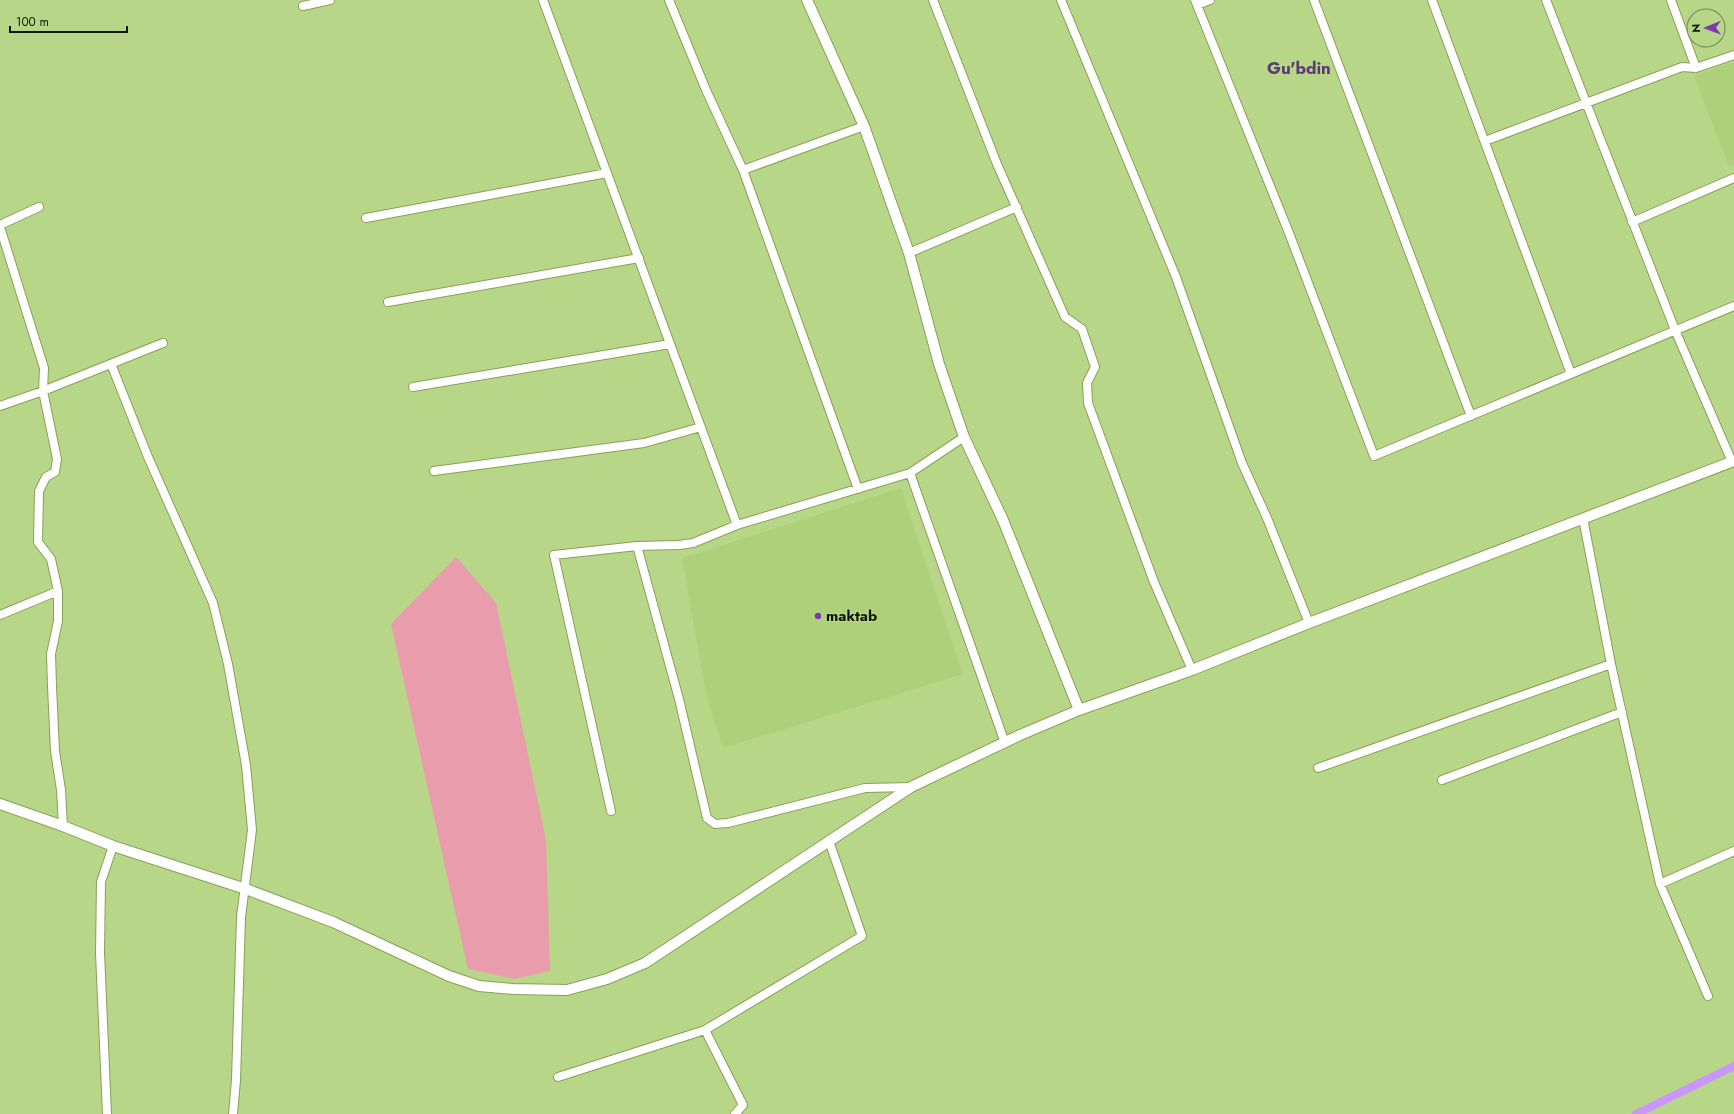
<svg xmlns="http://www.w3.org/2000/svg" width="1734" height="1114" viewBox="0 0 1734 1114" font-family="Jost,sans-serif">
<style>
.built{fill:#aed07a}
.green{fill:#e99cac}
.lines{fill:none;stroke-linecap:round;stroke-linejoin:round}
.canal{stroke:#c996fb;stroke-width:8}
.minor-casing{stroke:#85a356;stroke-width:10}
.tertiary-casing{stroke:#85a356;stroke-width:12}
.minor{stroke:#fff;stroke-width:8}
.tertiary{stroke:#fff;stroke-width:10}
.poi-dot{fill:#7b3aae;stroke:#b7d688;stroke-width:1.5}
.labels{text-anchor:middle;stroke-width:3;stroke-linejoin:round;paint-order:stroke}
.poi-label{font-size:15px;font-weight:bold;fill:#0e1800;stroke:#b7d688;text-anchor:start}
.quarter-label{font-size:17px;font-weight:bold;fill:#5a3b76;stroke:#b7d688}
</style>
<rect width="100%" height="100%" fill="#b7d688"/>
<!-- built -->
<path class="built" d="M1734 62V164L1729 166 1694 76Z
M901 488 963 674 723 748 706 693 682 558Z"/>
<!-- green -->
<path class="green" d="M456 557 496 603 546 840 550 971 515 979 468 969 391 624Z"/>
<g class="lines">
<!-- canal -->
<path class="canal" d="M1636 1114 1734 1066"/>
<!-- minor casing -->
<g class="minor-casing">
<path id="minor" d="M543 0 737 525
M669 0 706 90 743 170 858 489
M933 0 997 164 1065 317 1082 329 1095 367 1087 383 1088 403 1154 582 1192 670
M1061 0 1176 277 1242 463 1267 518 1309 623
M1195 0 1289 233 1374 456 1734 306
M1314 0 1471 416
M1432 0 1571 374
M1546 0 1675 330 1732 462
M1671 0 1696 68
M1197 5 1210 0
M303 6 330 0
M1485 141 1682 67 1696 68 1734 55
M743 170 864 126
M366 218 607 173
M1632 222 1734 178
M0 225 39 207
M0 227 44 368 43 391 57 459 55 472 46 477 39 491 38 542 51 559 58 591V621L51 654 52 686 55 751 61 790 63 826
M909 253 1017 207
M388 302 639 258
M111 364 148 457 213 603 228 664 246 765 252 830 241 917 236 1080 233 1114
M413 387 670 344
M0 406 43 391 163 343
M434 471 644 443 701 427
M910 473 1005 743
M1583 518 1611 664 1660 884 1708 996
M637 546 679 699 707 818 715 824 728 823 865 788 911 787
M0 615 58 591
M1318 768 1611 664
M1442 780 1622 712
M611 811 554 555 637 546 679 545 693 543 737 525 910 473 964 437
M1660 884 1734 851
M705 1030 743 1105 735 1114
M558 1077 705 1030 862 936 829 841
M107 1114 100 953 101 882 113 846"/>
</g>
<!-- tertiary casing -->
<g class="tertiary-casing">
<path id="tertiary" d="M807 0 864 126 909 253 939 364 964 437 1003 520 1079 710
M0 804 63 826 113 846 246 889 333 922 449 976 479 986 513 989 567 990 607 979 645 963 911 787 1020 735 1079 710 1192 670 1309 623 1734 461"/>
</g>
<!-- minor -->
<use href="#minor" class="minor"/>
<!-- tertiary -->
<use href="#tertiary" class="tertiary"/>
</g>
<!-- markers -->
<circle class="poi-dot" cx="818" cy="616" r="4"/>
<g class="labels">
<!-- poi labels -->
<g class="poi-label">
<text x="826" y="621">maktab</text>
</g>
<!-- quarter labels -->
<g class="quarter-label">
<text x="1299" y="74">Gu'bdin</text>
</g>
</g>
<!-- north arrow -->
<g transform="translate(1706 28) rotate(269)"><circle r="19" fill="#b7d688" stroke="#738a52"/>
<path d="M0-3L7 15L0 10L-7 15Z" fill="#7b3aae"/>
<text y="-6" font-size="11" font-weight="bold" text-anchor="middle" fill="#0e1800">N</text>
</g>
<!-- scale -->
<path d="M10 26v6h117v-6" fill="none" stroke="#0e1800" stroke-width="2"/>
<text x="16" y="26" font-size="12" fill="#0e1800" stroke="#b7d688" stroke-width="3" paint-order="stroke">100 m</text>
</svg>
